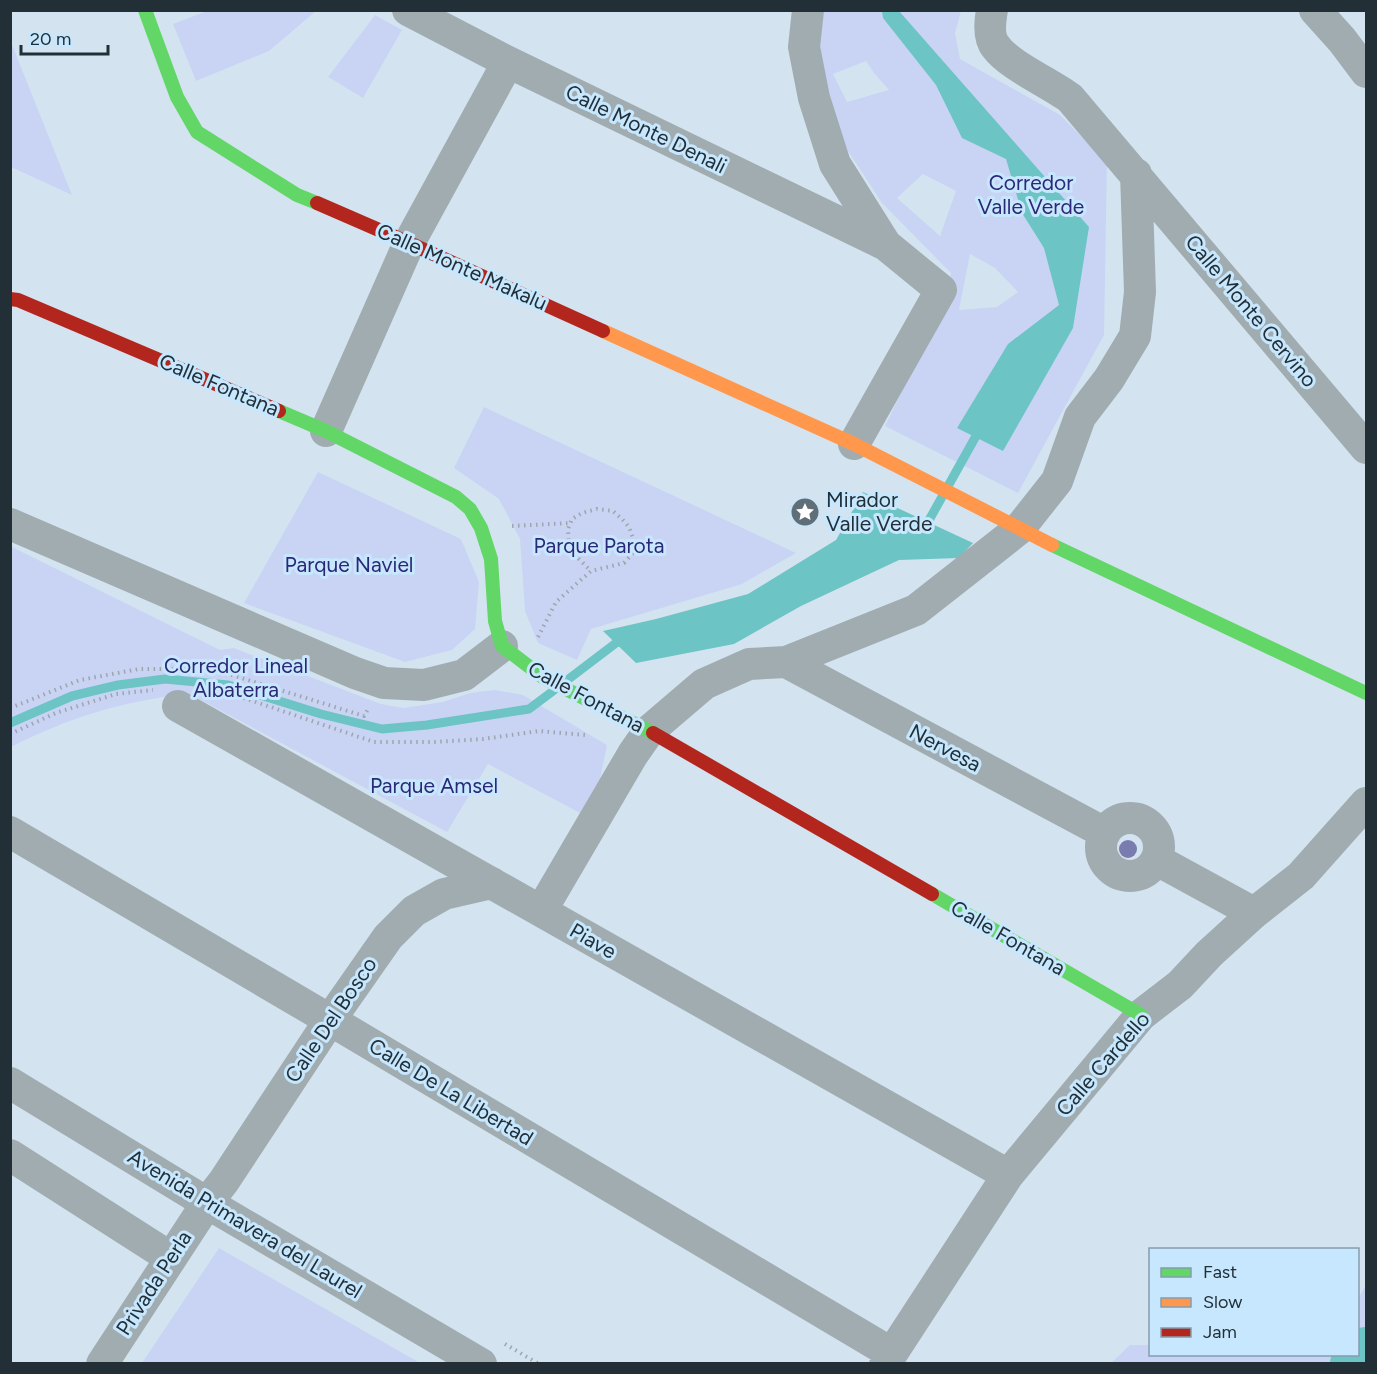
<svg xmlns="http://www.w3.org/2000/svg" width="1377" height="1374" viewBox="0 0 1377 1374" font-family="Figtree,sans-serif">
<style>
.green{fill:#c9d4f5;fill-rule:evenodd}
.water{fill:#6cc4c5}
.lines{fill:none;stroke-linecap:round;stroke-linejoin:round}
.stream{stroke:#6cc4c5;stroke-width:9}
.river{stroke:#6cc4c5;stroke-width:52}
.path{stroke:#9ca6ac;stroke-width:4;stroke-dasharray:1.5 4.5;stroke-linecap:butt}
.street{stroke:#a1acb1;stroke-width:32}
.fast{stroke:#63d668;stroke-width:14}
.slow{stroke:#ff974d;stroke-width:14}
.jam{stroke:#b3261e;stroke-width:14}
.tree{fill:#787cae}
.labels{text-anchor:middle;stroke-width:6;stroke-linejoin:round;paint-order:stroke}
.street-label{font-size:21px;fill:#222f37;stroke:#c6e7fd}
.park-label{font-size:21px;fill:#2d2778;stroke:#c6e7fd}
.poi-label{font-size:21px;fill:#222f37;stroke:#c6e7fd;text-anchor:start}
</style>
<rect width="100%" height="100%" fill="#d3e4f0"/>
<!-- green -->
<path class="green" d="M207 11V10L316 11 269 51 196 81 173 24Z
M819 11H961L955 33 960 59 1060 115 1107 162 1104 335 1018 493 885 426 948 296 951 273 882 203 839 137 821 82ZM866 61 874 73 889 90 847 102 833 74ZM923 174 956 191 940 236 897 198ZM970 254 995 268 1018 292 997 307 959 310Z
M375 15 402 30 363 98 328 77Z
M10 42H11L72 195 11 167Z
M484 407 796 553 742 584 591 629 577 660 538 643 525 611 520 539 499 499 454 468Z
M318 472 461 539 479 582 475 629 452 650 405 662 244 603Z
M10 546 220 650 234 648 381 704 403 708 443 702 470 693 495 690 523 695 607 745 600 779 580 813 488 764 447 832 188 693C157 698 126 703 97 712 67 721 38 733 11 747Z
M219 1248 420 1363H142Z
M1366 1285V1363H1111L1130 1345H1150V1354H1358V1299Z"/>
<!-- water -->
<path class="water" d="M882 11H899L1089 227 1073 328 1003 451 957 428 1008 344 1059 305 1044 248 1022 213 1006 159 962 138 936 85 883 18Z
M863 492 973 543 959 558 899 560 801 606 734 644 636 663 603 631 656 619 748 594 836 540Z"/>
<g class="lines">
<!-- stream -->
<path class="stream" d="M919 526 928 522 981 427
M566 681 616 643 626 640
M10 723 72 696 118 685 165 679 228 685 321 714 382 729 427 725 529 709 553 691"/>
<!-- river -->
<path class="river" d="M1356 1364 1366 1353"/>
<!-- path -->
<path class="path" d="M512 526 570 523
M538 637 556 602 591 571 624 563 632 554 633 538 629 527 622 519 613 511 597 509 582 513 572 519 568 529 569 549 591 571
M220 693 244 698 374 742H434L483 739 539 731 585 735
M10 708 80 680 139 669H188L232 675 364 716 368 709
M10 734 56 713 116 694 153 690
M505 1344 539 1364"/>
<!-- street -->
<path class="street" d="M408 10 508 62 886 245
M808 10 804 47 814 98 835 164 886 245 941 290 854 444
M992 10C990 21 988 38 996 47 1010 66 1050 83 1070 98L1366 448
M1315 10 1342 40 1366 72
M326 431 409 243 508 62
M10 524 355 673 384 683 424 685 464 675 502 646
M786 662 1105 833
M178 706 1008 1175
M1101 847a29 29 0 1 1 58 0a29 29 0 1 1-58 0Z
M10 832 330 1020 891 1353
M1157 860 1254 913
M541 911 633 754 649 731 704 684 749 664 786 662 916 610 1019 529 1057 481 1080 417 1109 379 1135 336 1140 292 1136 174
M10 1083 207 1203 481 1364
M10 1155 171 1258
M102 1364 207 1203 224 1181 330 1020 388 937 414 911 444 894 492 883
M885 1364 1008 1175 1141 1015 1180 985 1209 954 1254 913 1301 876 1366 803"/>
<!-- fast -->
<path class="fast" d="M145 10 177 97 197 132 297 195 317 203
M279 411 326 431 456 497 470 509 481 528 491 559 495 621 502 646 544 678 653 733
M1052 545 1366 693
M932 894 1141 1015"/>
<!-- slow -->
<path class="slow" d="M603 331 854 444 1052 545"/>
<!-- jam -->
<path class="jam" d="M317 203 409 243 603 331
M10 299 18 300 279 411
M653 733 932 894"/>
</g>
<!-- trees -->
<circle class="tree" cx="1128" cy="849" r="9"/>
<!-- icons -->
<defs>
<g id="sight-disc" transform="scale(1.5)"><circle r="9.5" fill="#606e78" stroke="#c6e7fd"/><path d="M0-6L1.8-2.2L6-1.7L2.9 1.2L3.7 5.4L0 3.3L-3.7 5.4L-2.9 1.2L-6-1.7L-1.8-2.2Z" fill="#fff"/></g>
</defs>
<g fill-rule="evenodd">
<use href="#sight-disc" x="805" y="512"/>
</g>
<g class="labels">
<!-- street labels -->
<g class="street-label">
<text transform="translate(646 129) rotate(26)" y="7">Calle Monte Denali</text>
<text transform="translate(462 267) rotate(24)" y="7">Calle Monte Makalu</text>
<text transform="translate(1251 311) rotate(50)" y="7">Calle Monte Cervino</text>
<text transform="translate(219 385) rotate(23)" y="7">Calle Fontana</text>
<text transform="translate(586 697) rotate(28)" y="7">Calle Fontana</text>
<text transform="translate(945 748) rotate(28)" y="7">Nervesa</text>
<text transform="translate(1008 938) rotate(30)" y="7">Calle Fontana</text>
<text transform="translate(593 941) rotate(30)" y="7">Piave</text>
<text transform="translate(331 1020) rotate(-56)" y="7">Calle Del Bosco</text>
<text transform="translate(1103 1064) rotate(-49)" y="7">Calle Cardello</text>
<text transform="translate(451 1092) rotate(31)" y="7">Calle De La Libertad</text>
<text transform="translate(245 1224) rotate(31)" y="7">Avenida Primavera del Laurel</text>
<text transform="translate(154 1283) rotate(-57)" y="7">Privada Perla</text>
</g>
<!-- park labels -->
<g class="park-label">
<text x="1031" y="190">Corredor<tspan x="1031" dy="24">Valle Verde</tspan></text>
<text x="599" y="553">Parque Parota</text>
<text x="349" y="572">Parque Naviel</text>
<text x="236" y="673">Corredor Lineal<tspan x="236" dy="24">Albaterra</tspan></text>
<text x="434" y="793">Parque Amsel</text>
</g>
<!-- poi labels -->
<g class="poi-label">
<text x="826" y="507">Mirador<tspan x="826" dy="24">Valle Verde</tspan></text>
</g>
</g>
<!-- border -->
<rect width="1377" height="1374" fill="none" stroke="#222f37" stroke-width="24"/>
<!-- legend -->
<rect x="1149" y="1248" width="210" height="108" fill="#c6e7fd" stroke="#849dae" stroke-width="1.5"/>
<rect x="1161" y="1268" width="30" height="9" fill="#63d668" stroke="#849dae" stroke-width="1.5"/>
<text x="1203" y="1278" font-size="18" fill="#222f37">Fast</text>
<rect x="1161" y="1298" width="30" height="9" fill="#ff974d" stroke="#849dae" stroke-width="1.5"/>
<text x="1203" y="1308" font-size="18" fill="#222f37">Slow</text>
<rect x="1161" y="1328" width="30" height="9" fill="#b3261e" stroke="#849dae" stroke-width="1.5"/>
<text x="1203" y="1338" font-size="18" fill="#222f37">Jam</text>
<!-- scale -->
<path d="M21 45v9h87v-9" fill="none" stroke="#222f37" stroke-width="3"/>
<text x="30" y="45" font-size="18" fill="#222f37" stroke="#c6e7fd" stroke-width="4.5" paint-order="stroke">20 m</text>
</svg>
